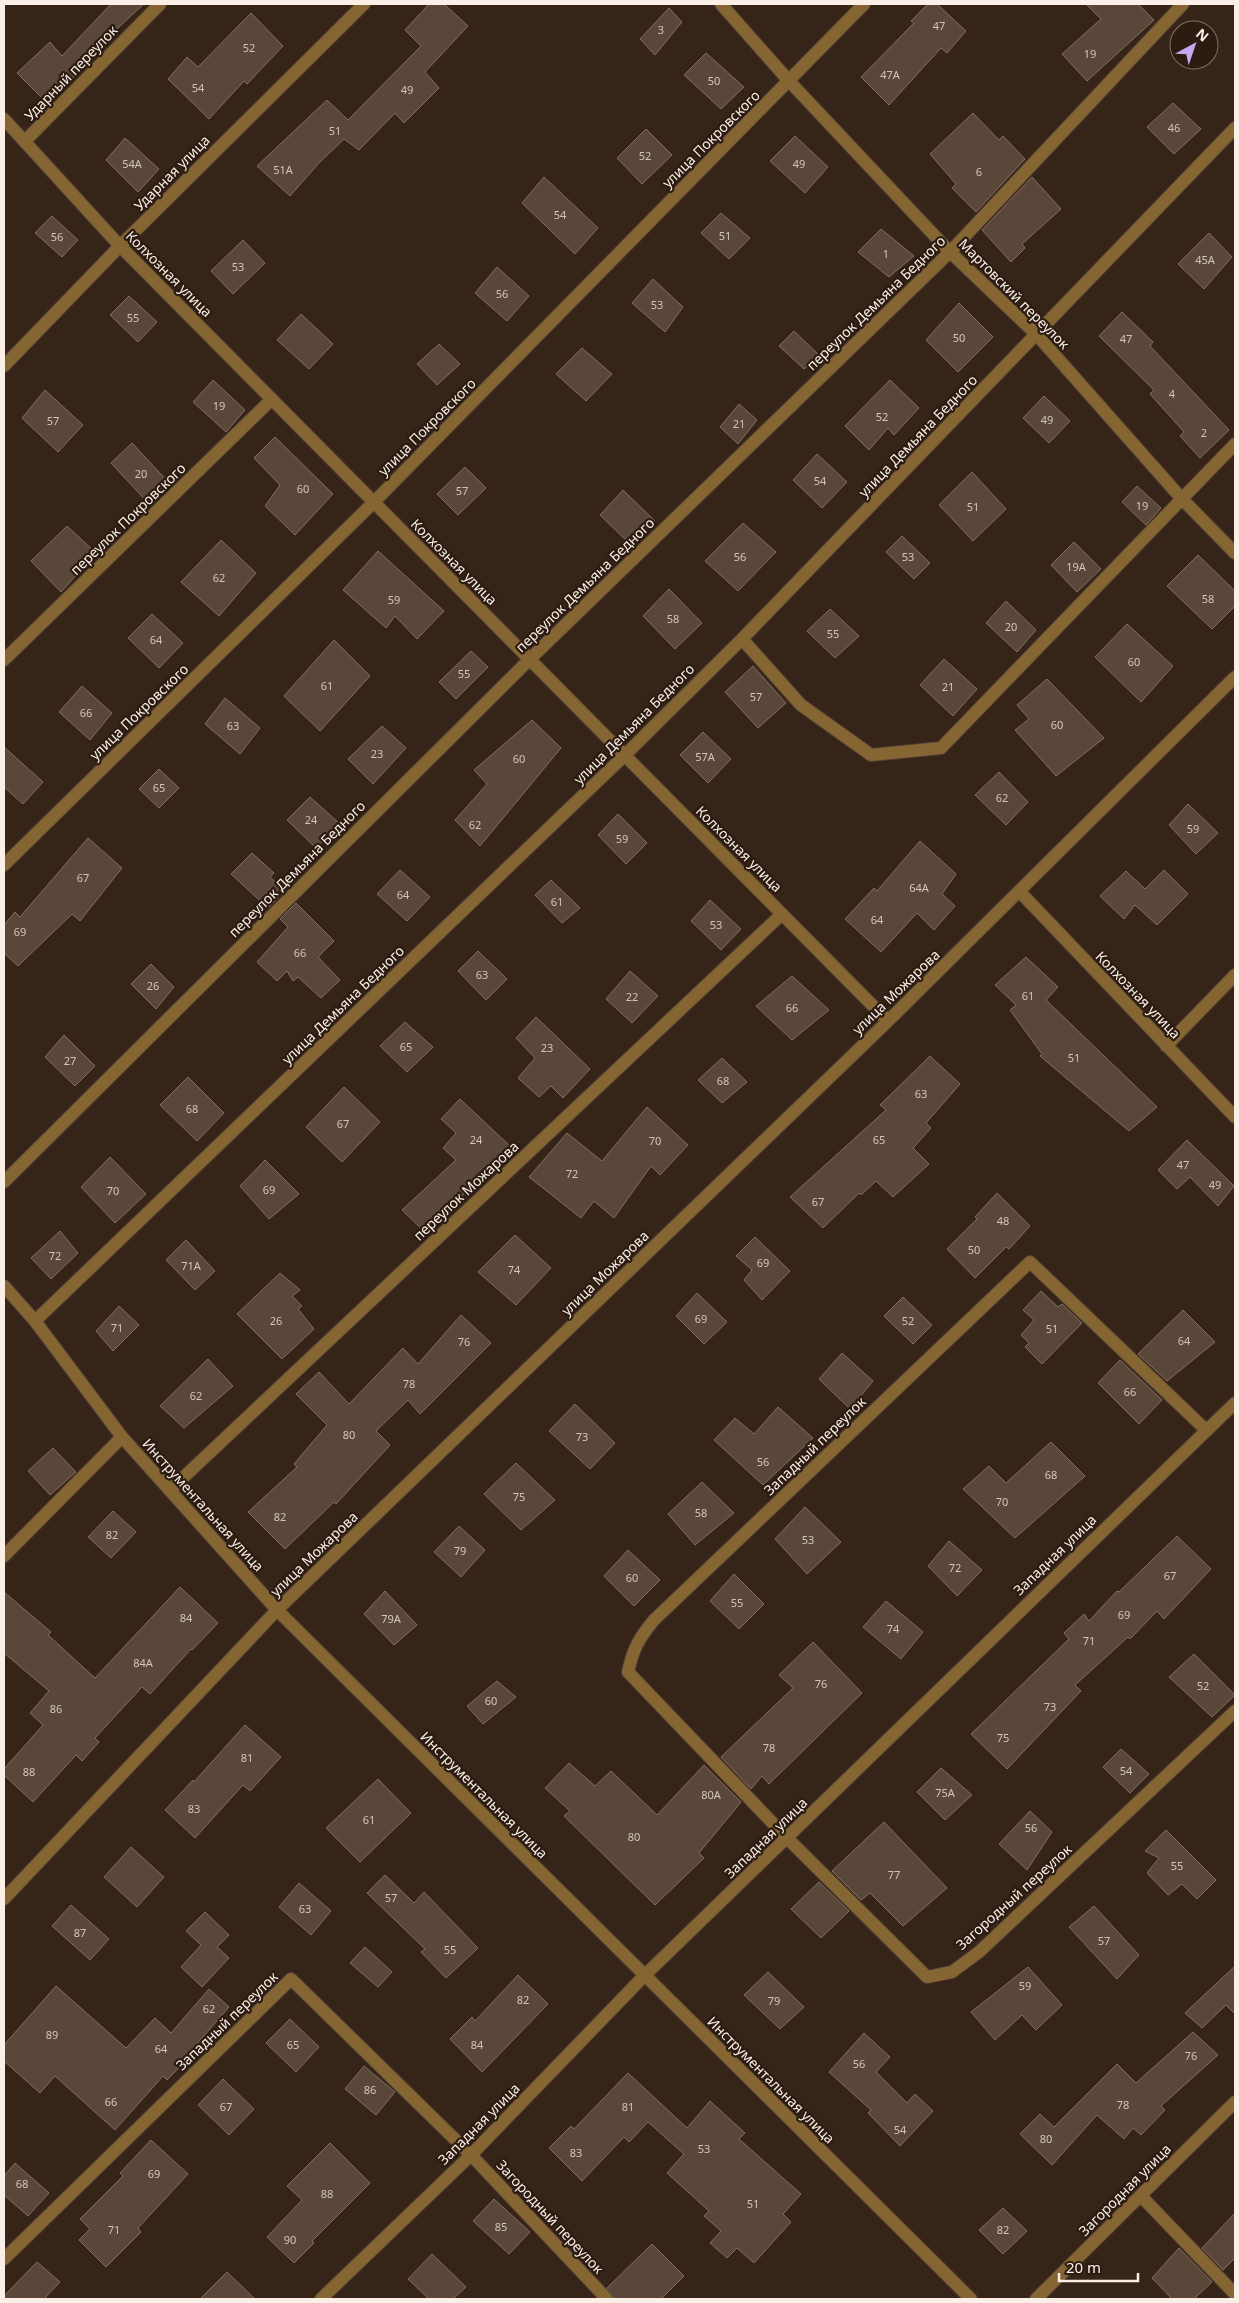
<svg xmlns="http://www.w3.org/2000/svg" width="1239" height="2303" viewBox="0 0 1239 2303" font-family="'Noto Sans',sans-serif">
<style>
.building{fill:#5a473a;stroke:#836f61}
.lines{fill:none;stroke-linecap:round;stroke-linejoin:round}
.minor-casing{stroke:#524036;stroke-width:14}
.minor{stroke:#856531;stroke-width:12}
.labels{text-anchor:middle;stroke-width:4.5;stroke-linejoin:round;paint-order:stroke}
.number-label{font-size:11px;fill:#d3c5bc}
.street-label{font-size:14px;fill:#fbefe8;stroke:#2b1b10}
</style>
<rect width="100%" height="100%" fill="#362419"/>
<!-- building -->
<path class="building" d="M111 4H144L109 36 112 39 47 103 17 73 50 42 62 56Z
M429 4H444L468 26 425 72 439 88 404 123 395 113 359 150 344 139 319 163 290 196 257 166 327 100 348 120 421 46 405 30Z
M928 4H937L966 31 947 53 941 48 889 105 861 77 914 23 911 21Z
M1086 4H1138L1154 20 1087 81 1062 54 1101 19Z
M669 8 682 22 655 55 640 39Z
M251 13 283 46 247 84 244 81 209 119 168 79 187 57 198 67Z
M706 53 744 87 721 109 684 75Z
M1173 103 1201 129 1174 154 1147 127Z
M973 113 999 140 1003 136 1025 159 976 212 952 188 956 184 930 154Z
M646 129 672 155 642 184 617 158Z
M795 136 828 167 805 193 770 161Z
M125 138 159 169 138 192 106 160Z
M544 177 598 228 575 254 522 203Z
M1032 177 1061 209 1022 244 1025 248 1011 262 982 230Z
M721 213 750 238 729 259 701 233Z
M52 216 78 240 62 257 35 233Z
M881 229 914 256 889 277 858 252Z
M1209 233 1232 257 1204 289 1178 264Z
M243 240 265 263 233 294 211 271Z
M497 267 529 296 507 321 475 293Z
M653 279 683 307 665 332 632 303Z
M129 296 157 322 138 342 110 315Z
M959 303 993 337 958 372 926 340Z
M1122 312 1153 342 1150 346 1229 430 1200 458 1180 436 1184 432 1150 394 1154 390 1099 336Z
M301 314 333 344 309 369 277 340Z
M794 331 820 356 804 369 779 346Z
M439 344 460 364 437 385 417 364Z
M582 348 612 374 586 401 556 374Z
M213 380 245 410 226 432 193 402Z
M890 380 919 408 894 435 888 428 869 450 845 426Z
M45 390 83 425 58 452 22 418Z
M1044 396 1070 421 1049 443 1023 418Z
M739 404 757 420 738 444 720 427Z
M275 437 333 494 295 535 265 506 280 485 254 458Z
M132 443 170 484 150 505 111 463Z
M817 454 847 482 822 508 793 480Z
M465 467 486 488 458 515 437 494Z
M972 472 1006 509 973 541 939 505Z
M1137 486 1161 508 1146 525 1122 502Z
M623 490 655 521 631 545 600 515Z
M743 523 776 552 738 591 705 561Z
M67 526 96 553 61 592 31 561Z
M902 536 930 563 914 579 886 552Z
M221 540 256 573 219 616 181 582Z
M1074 542 1101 569 1077 592 1051 565Z
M378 551 444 611 417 639 395 616 386 628 343 590Z
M1198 555 1235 591V606L1212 629 1167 586Z
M669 589 702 623 675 649 643 616Z
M1006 601 1036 630 1017 652 986 623Z
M830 609 859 636 835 658 807 631Z
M152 614 183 643 159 668 128 638Z
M1127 624 1173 666 1141 702 1095 657Z
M334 640 370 676 320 731 284 696Z
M471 651 488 667 456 699 439 682Z
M944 659 977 689 953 716 920 685Z
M753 666 786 703 758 728 725 692Z
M1047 679 1104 738 1056 776 1015 730 1029 719 1017 705Z
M82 686 112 713 90 740 59 712Z
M225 698 260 728 240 754 205 724Z
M532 720 561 748 480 846 455 820 487 784 474 770Z
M382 726 406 748 373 784 348 759Z
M703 732 731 759 708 783 680 755Z
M4 747 43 782 23 804 4 787Z
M159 769 179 788 159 808 139 789Z
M999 772 1028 802 1006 825 975 795Z
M310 797 340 824 316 848 287 820Z
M1188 804 1218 833 1196 854 1169 825Z
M618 814 647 843 626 864 598 835Z
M88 838 122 868 80 921 72 914 18 966 4 953V925L15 912 20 917Z
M920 841 956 874 942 894 955 906 934 930 917 913 881 952 845 919 874 888 877 891Z
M252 853 274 873 270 877 285 891 268 908 231 874Z
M400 870 430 897 407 921 377 894Z
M1164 870 1188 894 1157 925 1135 905 1124 919 1100 896 1126 871 1145 889Z
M551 880 580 908 562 923 535 895Z
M710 900 741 929 721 950 691 921Z
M296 903 334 941 318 957 340 980 321 998 298 977 293 981 287 971 277 981 257 962 288 927 280 919Z
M478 951 507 979 486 1000 458 971Z
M1026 957 1058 987 1046 1000 1157 1107 1129 1131 1040 1056 1042 1054 1010 1010 1016 1005 995 985Z
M151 964 174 987 156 1009 131 984Z
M630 971 658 996 632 1023 606 999Z
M792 976 829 1010 792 1040 756 1006Z
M536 1017 590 1069 563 1098 551 1086 539 1097 518 1078 535 1058 516 1038Z
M405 1022 433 1047 407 1072 380 1046Z
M64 1035 95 1066 75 1086 45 1057Z
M930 1056 960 1084 926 1123 931 1128 913 1148 929 1164 893 1197 876 1181 861 1195 859 1193 823 1228 790 1197 886 1110 880 1105Z
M722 1058 747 1082 722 1103 698 1080Z
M188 1077 224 1113 197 1141 160 1105Z
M344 1087 380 1122 342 1162 306 1127Z
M460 1099 510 1146 426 1233 402 1210 456 1160 443 1148 456 1133 441 1119Z
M647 1107 688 1145 660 1175 651 1166 614 1218 594 1201 581 1218 529 1177 567 1133 602 1161Z
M1187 1140 1234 1186 1218 1206 1190 1177 1177 1189 1158 1170Z
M110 1157 146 1194 115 1223 81 1187Z
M265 1160 299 1194 269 1219 240 1186Z
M997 1193 1030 1226 1009 1249 1006 1247 975 1278 947 1249 977 1219 975 1217Z
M60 1231 78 1253 51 1279 31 1258Z
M515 1235 551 1268 516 1305 478 1272Z
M755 1237 790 1271 762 1300 744 1280 752 1270 736 1256Z
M186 1240 215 1271 195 1290 166 1260Z
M280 1273 300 1290 292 1296 302 1306 298 1309 314 1329 282 1359 237 1314Z
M1041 1291 1058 1307 1062 1304 1082 1323 1042 1364 1025 1347 1029 1343 1021 1335 1034 1320 1023 1310Z
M697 1293 727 1322 704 1344 676 1316Z
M903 1297 932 1325 913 1344 884 1316Z
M119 1306 139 1325 113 1351 96 1331Z
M1183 1310 1215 1342 1167 1381 1138 1354Z
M461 1315 491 1343 420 1414 408 1400 376 1431 390 1445 336 1504 334 1502 285 1549 248 1512 297 1467 294 1464 327 1425 296 1394 319 1372 349 1404 403 1348 418 1364Z
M842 1353 873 1381 850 1409 819 1379Z
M208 1359 233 1386 184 1428 160 1406Z
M1120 1360 1162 1400 1139 1424 1098 1383Z
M575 1404 615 1443 590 1469 549 1431Z
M778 1407 813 1438 763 1485 714 1440 735 1418 754 1434Z
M1051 1442 1085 1476 1015 1538 963 1489 989 1466 1006 1483Z
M53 1448 76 1472 50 1495 28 1471Z
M516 1463 555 1500 521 1530 484 1494Z
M702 1482 734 1513 695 1545 668 1514Z
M805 1507 841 1542 807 1574 775 1539Z
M113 1511 136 1532 111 1558 88 1537Z
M459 1526 485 1550 461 1577 434 1552Z
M1177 1536 1211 1569 1164 1619 1157 1611 1130 1639 1128 1637 1075 1685 1081 1691 1007 1769 971 1734 1069 1639 1064 1633 1084 1614 1089 1621 1117 1591 1119 1592Z
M949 1541 982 1570 957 1596 928 1566Z
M628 1550 660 1580 634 1606 604 1576Z
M734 1574 764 1604 739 1629 710 1601Z
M180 1587 218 1623 192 1650 191 1649 150 1694 142 1687 95 1738 99 1742 82 1761 76 1755 33 1802 4 1775V1769L43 1725 30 1713 49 1691 4 1653V1592L51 1632 48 1635 95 1678Z
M385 1591 417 1625 394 1645 364 1614Z
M886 1601 923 1632 901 1659 863 1627Z
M813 1642 862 1693 769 1784 762 1776 751 1789 721 1757 793 1688 779 1675Z
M1194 1654 1235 1695 1212 1717 1169 1677Z
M497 1681 516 1697 483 1724 467 1706Z
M245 1725 281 1757 250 1791 243 1785 195 1838 165 1810 193 1780 194 1782Z
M1121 1749 1149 1774 1130 1793 1103 1767Z
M569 1763 595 1786 611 1771 657 1815 704 1765 741 1802 699 1853 704 1858 655 1905 564 1816 570 1811 545 1788Z
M941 1768 972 1795 945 1820 917 1792Z
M378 1779 411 1813 360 1862 326 1828Z
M1030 1811 1052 1832 1027 1870 999 1844Z
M884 1822 947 1888 903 1926 870 1893 861 1900 832 1871Z
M1166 1830 1216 1880 1197 1899 1182 1884 1168 1895 1147 1873 1159 1858 1145 1851Z
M131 1847 164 1877 137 1907 104 1877Z
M385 1875 414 1903 424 1892 478 1948 446 1978 421 1952 425 1949 367 1893Z
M819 1882 849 1911 821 1938 791 1909Z
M299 1883 331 1911 311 1935 279 1907Z
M71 1905 109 1939 90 1960 52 1926Z
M1094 1906 1139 1955 1117 1979 1069 1927Z
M205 1912 229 1935 217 1947 229 1958 202 1987 181 1967 201 1945 186 1931Z
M365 1947 392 1972 378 1987 350 1963Z
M1235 1966V2014L1226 2005 1202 2028 1185 2013Z
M1028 1967 1062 2005 1036 2030 1022 2015 995 2040 971 2012Z
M768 1972 804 2007 780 2029 744 1995Z
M518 1975 548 2004 482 2072 450 2039 472 2017 475 2021Z
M56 1986 126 2048 155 2018 171 2033 209 1989 229 2007 190 2052 192 2054 167 2080 163 2076 115 2130 55 2076 40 2093 4 2061V2045Z
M290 2019 319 2047 296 2072 266 2043Z
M1193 2032 1218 2055 1161 2106 1165 2110 1141 2135 1133 2128 1124 2139 1097 2115 1052 2165 1020 2134 1040 2114 1054 2127 1117 2064 1136 2083Z
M864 2033 890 2057 876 2072 907 2103 915 2094 933 2111 900 2146 868 2113 871 2110 829 2072Z
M364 2066 395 2092 376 2115 345 2089Z
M628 2073 687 2128 710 2101 745 2133 739 2139 801 2194 783 2214 791 2222 754 2263 737 2248 727 2258 710 2243 721 2231 704 2216 709 2211 667 2173 684 2154 648 2122 629 2142 624 2137 582 2181 549 2148 571 2126 574 2129Z
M223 2079 254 2109 229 2135 198 2105Z
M151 2140 188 2174 138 2228 141 2232 106 2267 79 2240 90 2229 80 2219 123 2176 120 2173Z
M330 2143 370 2183 312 2241 314 2243 294 2263 267 2237 302 2200 287 2186Z
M15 2163 49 2193 28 2216 4 2195V2176Z
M494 2199 530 2232 509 2254 473 2221Z
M1003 2208 1027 2231 1003 2254 979 2230Z
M1235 2213V2258L1223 2270 1202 2248Z
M652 2244 684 2276 661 2299H615L607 2288Z
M1179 2248 1212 2282 1194 2299H1172L1152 2278Z
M432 2254 466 2287 453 2299H429L408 2279Z
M37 2262 60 2282 44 2299H4V2296Z
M227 2272 255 2299H200Z"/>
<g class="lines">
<!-- minor casing -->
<g class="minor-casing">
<path id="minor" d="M721 4 789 81 950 252 1037 335 1182 499 1235 553
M4 119 120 246 888 1021
M25 141 160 4
M4 366 120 246 364 4
M742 639 801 705 871 755 941 748 1235 444
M4 660 272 399
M4 865 374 502 864 4
M1020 892 1235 1117
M1166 1046 1235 975
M4 1182 530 659 950 252 1183 4
M4 1286 35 1321 122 1437 277 1610 971 2299
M35 1321 625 755 742 639 1235 128
M1206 1430 1030 1262 654 1620C639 1638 633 1649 628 1672L787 1838 927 1977 952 1972 979 1952 1235 1711
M170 1490 782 914
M4 1556 122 1437
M4 1899 277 1610 888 1021 1235 677
M1141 2196 1235 2294
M4 2259 291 1979 471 2155 607 2299
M321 2299 471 2155 644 1976 1235 1403
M1036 2299 1235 2102"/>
</g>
<!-- minor -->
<use href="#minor" class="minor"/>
</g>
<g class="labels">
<!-- number labels -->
<g class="number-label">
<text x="939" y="30">47</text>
<text x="661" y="34">3</text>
<text x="249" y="52">52</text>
<text x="1090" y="58">19</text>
<text x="890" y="79">47А</text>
<text x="714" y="85">50</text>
<text x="198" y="92">54</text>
<text x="407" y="94">49</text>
<text x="1174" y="132">46</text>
<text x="335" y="135">51</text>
<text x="645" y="160">52</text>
<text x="132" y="168">54А</text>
<text x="799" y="168">49</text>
<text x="283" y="174">51А</text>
<text x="979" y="176">6</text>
<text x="560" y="219">54</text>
<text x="725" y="240">51</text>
<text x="57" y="241">56</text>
<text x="886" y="258">1</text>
<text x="1205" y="264">45А</text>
<text x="238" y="271">53</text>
<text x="502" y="298">56</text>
<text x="657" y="309">53</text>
<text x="133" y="322">55</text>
<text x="959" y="342">50</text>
<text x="1126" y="343">47</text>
<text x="1172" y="398">4</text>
<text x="219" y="410">19</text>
<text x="882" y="421">52</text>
<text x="1047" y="424">49</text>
<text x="53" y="425">57</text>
<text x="739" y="428">21</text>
<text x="1204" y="437">2</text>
<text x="141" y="478">20</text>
<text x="820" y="485">54</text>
<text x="303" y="493">60</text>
<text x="462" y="495">57</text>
<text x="1142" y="510">19</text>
<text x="973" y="511">51</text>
<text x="740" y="561">56</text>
<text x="908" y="561">53</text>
<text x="1076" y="571">19А</text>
<text x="219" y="582">62</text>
<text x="1208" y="603">58</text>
<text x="394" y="604">59</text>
<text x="673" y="623">58</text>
<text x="1011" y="631">20</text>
<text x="833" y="638">55</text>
<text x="156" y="644">64</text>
<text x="1134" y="666">60</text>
<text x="464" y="678">55</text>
<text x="327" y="690">61</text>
<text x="948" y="691">21</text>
<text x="756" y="701">57</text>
<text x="86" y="717">66</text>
<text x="1057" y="729">60</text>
<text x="233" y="730">63</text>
<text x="377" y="758">23</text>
<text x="705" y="761">57А</text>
<text x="519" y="763">60</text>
<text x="159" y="792">65</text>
<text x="1002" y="802">62</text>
<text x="311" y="824">24</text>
<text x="475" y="829">62</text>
<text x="1193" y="833">59</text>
<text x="622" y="843">59</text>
<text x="83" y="882">67</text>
<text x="919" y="892">64А</text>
<text x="403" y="899">64</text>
<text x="557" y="906">61</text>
<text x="877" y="924">64</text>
<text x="716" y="929">53</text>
<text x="20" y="936">69</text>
<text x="300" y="957">66</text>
<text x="482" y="979">63</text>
<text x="153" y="990">26</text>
<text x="1028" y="1000">61</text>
<text x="632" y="1001">22</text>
<text x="792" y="1012">66</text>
<text x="406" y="1051">65</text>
<text x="547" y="1052">23</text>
<text x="1074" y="1062">51</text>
<text x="70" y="1065">27</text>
<text x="723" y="1085">68</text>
<text x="921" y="1098">63</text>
<text x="192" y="1113">68</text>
<text x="343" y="1128">67</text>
<text x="476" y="1144">24</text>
<text x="879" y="1144">65</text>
<text x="655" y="1145">70</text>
<text x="1183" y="1169">47</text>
<text x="572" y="1178">72</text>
<text x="1215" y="1189">49</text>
<text x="269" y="1194">69</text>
<text x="113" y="1195">70</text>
<text x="818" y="1206">67</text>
<text x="1003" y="1225">48</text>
<text x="974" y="1254">50</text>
<text x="55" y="1260">72</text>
<text x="763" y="1267">69</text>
<text x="191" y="1270">71А</text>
<text x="514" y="1274">74</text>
<text x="701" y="1323">69</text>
<text x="276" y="1325">26</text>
<text x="908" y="1325">52</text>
<text x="117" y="1332">71</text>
<text x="1052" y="1333">51</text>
<text x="1184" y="1345">64</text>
<text x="464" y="1346">76</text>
<text x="409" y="1388">78</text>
<text x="1130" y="1396">66</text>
<text x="196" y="1400">62</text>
<text x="349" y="1439">80</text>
<text x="582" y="1441">73</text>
<text x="763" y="1466">56</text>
<text x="1051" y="1479">68</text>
<text x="519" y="1501">75</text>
<text x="1002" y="1506">70</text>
<text x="701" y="1517">58</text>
<text x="280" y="1521">82</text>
<text x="112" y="1539">82</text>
<text x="808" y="1544">53</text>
<text x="460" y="1555">79</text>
<text x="955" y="1572">72</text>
<text x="1170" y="1580">67</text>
<text x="632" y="1582">60</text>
<text x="737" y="1607">55</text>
<text x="1124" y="1619">69</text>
<text x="186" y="1622">84</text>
<text x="391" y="1623">79А</text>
<text x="893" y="1633">74</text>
<text x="1089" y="1645">71</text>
<text x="143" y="1667">84А</text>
<text x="821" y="1688">76</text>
<text x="1203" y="1690">52</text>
<text x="491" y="1705">60</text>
<text x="1050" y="1711">73</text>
<text x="56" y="1713">86</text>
<text x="1003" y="1742">75</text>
<text x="769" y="1752">78</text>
<text x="247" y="1762">81</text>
<text x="1126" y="1775">54</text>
<text x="29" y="1776">88</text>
<text x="945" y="1797">75А</text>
<text x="711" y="1799">80А</text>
<text x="194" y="1813">83</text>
<text x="369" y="1824">61</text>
<text x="1031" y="1832">56</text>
<text x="634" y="1841">80</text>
<text x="1177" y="1870">55</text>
<text x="894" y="1879">77</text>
<text x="391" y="1902">57</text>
<text x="305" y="1913">63</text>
<text x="80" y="1937">87</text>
<text x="1104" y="1945">57</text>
<text x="450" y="1954">55</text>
<text x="1025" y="1990">59</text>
<text x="523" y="2004">82</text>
<text x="774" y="2005">79</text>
<text x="209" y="2013">62</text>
<text x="52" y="2039">89</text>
<text x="293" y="2049">65</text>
<text x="477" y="2049">84</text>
<text x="161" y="2053">64</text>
<text x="1191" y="2060">76</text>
<text x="859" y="2068">56</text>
<text x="370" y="2094">86</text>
<text x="111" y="2106">66</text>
<text x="1123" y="2109">78</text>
<text x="226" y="2111">67</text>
<text x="628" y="2111">81</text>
<text x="900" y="2134">54</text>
<text x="1046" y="2143">80</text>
<text x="704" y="2153">53</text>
<text x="576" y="2157">83</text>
<text x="154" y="2178">69</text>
<text x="22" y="2188">68</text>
<text x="327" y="2198">88</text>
<text x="753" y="2208">51</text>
<text x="501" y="2231">85</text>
<text x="114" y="2234">71</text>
<text x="1003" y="2234">82</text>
<text x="290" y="2244">90</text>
</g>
<!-- street labels -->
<g class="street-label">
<text transform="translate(71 73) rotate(-46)" y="5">Ударный переулок</text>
<text transform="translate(711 139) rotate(-45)" y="5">улица Покровского</text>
<text transform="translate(172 173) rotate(-45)" y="5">Ударная улица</text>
<text transform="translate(169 274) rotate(45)" y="5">Колхозная улица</text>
<text transform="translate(1014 294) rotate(45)" y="5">Мартовский переулок</text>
<text transform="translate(876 303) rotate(-44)" y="5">переулок Демьяна Бедного</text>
<text transform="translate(427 427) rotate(-45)" y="5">улица Покровского</text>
<text transform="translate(918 436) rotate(-46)" y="5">улица Демьяна Бедного</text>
<text transform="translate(128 519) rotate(-44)" y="5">переулок Покровского</text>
<text transform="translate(454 562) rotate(45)" y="5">Колхозная улица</text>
<text transform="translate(585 585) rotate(-44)" y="5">переулок Демьяна Бедного</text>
<text transform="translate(139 712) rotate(-44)" y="5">улица Покровского</text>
<text transform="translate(634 724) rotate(-45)" y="5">улица Демьяна Бедного</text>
<text transform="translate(739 849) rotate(45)" y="5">Колхозная улица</text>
<text transform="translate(297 869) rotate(-45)" y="5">переулок Демьяна Бедного</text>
<text transform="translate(896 992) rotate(-44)" y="5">улица Можарова</text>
<text transform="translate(1138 995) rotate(46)" y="5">Колхозная улица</text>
<text transform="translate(343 1005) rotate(-44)" y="5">улица Демьяна Бедного</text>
<text transform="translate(466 1191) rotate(-43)" y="5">переулок Можарова</text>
<text transform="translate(605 1273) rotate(-44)" y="5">улица Можарова</text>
<text transform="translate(815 1446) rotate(-44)" y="5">Западный переулок</text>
<text transform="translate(203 1505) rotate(48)" y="5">Инструментальная улица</text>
<text transform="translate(314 1554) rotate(-44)" y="5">улица Можарова</text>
<text transform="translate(1055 1555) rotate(-44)" y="5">Западная улица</text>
<text transform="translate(484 1795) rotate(45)" y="5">Инструментальная улица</text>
<text transform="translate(766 1838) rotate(-44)" y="5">Западная улица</text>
<text transform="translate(1014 1897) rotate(-42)" y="5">Загородный переулок</text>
<text transform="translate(227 2021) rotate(-44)" y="5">Западный переулок</text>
<text transform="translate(771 2080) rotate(45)" y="5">Инструментальная улица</text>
<text transform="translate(479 2124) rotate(-45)" y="5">Западная улица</text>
<text transform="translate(1125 2190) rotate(-45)" y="5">Загородная улица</text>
<text transform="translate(550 2217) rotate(47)" y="5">Загородный переулок</text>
</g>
</g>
<!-- border -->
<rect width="1239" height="2303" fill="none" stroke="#fbefe8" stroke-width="10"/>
<!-- north arrow -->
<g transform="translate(1194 45) rotate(40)"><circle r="24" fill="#2b1b10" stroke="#7e7066"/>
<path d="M0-4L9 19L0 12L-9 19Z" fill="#c4a7f1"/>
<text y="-8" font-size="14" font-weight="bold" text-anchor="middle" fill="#fbefe8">N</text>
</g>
<!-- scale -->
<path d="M1059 2273v8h79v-8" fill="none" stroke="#fbefe8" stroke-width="2.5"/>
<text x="1066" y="2273" font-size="15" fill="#fbefe8" stroke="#2b1b10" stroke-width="4" paint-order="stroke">20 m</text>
</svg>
